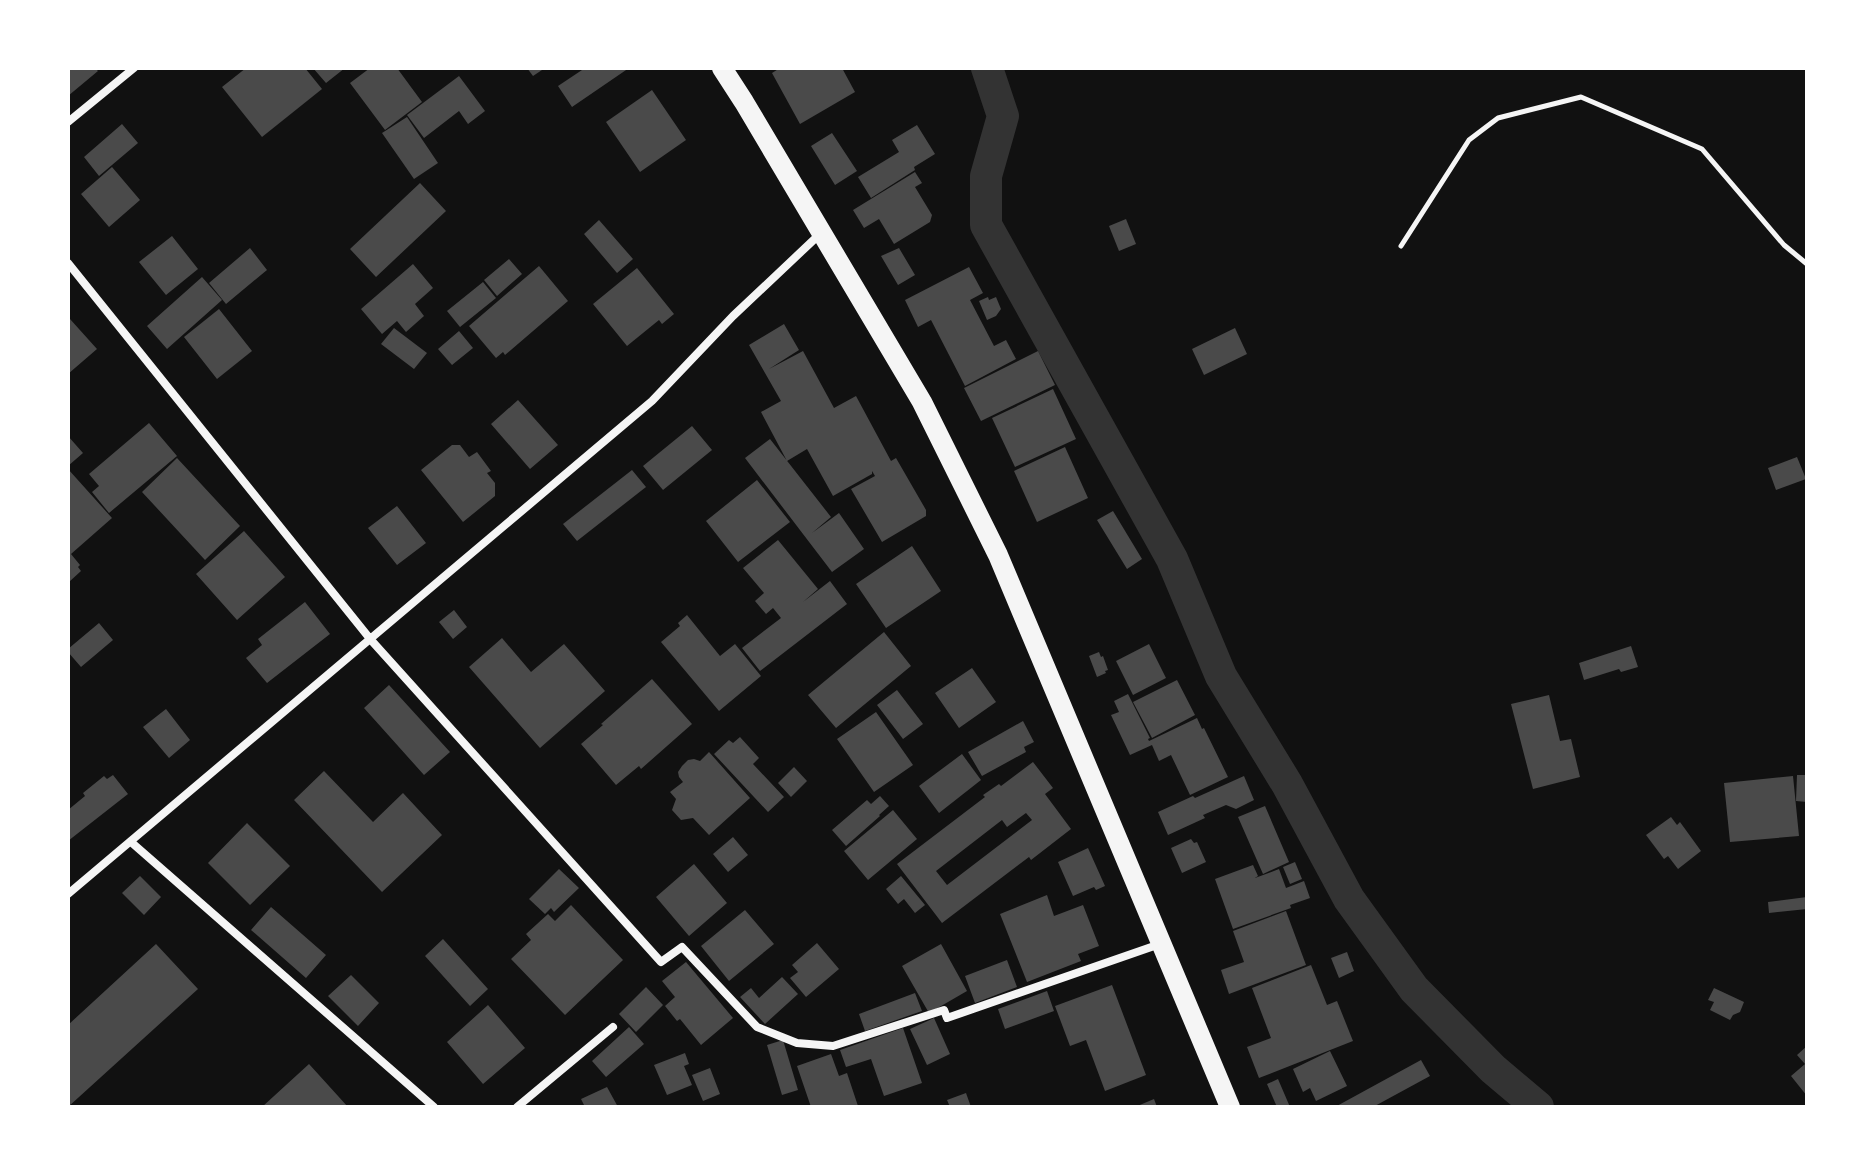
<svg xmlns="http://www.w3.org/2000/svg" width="1875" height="1175" viewBox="0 0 1875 1175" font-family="Mulish,sans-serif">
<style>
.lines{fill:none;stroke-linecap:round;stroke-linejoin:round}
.canal{stroke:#333;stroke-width:32}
.building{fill:#4a4a4a;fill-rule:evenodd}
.path{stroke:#f5f5f5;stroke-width:5}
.minor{stroke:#f5f5f5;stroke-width:8}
.primary{stroke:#f5f5f5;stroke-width:20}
</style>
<rect width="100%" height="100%" fill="#111"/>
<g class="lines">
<!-- canal -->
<path class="canal" d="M987 68 1003 116 986 176V225L1172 559 1221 676 1287 784 1349 899 1414 989 1493 1069 1538 1107"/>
</g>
<!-- building -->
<path class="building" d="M68 68H95L98 71 68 96Z
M246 68H305L322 89 262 137 222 87Z
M313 68H345L326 83Z
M370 68H397L422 102 385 130 350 83Z
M527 68H545L533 76Z
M585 68H629L572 107 558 86Z
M780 68H842L855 92 800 124 772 73Z
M459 76 485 111 468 124 459 111 424 138 407 115Z
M652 90 686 140 640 172 606 122Z
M407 117 438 163 414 179 382 133Z
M122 124 138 143 99 176 84 157Z
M917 125 935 154 914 167 915 170 871 198 858 177 899 152 892 140Z
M832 133 857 171 835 185 811 146Z
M112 167 140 200 109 227 81 194Z
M915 172 922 183 915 187 932 215 930 222 894 244 879 219 864 228 853 210Z
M420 183 446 211 376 277 350 249Z
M1126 219 1136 244 1119 251 1109 226Z
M599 220 633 259 617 273 584 234Z
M172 236 198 269 166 295 139 262Z
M250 248 267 270 226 304 209 283Z
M899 248 915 275 898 285 881 256Z
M509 259 522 274 497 296 484 280Z
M413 264 433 288 415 304 424 316 406 332 397 321 382 334 361 309Z
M539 266 568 301 505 355 503 352 496 358 469 326Z
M969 267 983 293 970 300 994 346 1006 340 1016 359 965 386 931 320 918 327 905 300Z
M637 268 674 314 662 324 659 320 627 346 593 304Z
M202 277 222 300 167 349 147 326Z
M483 282 496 298 460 327 447 311Z
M988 297 989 300 996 297 1001 309 996 316 987 320 979 301Z
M219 309 252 351 217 379 184 337Z
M70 319 97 349 68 374V321Z
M784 324 799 350 769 369 803 351 834 408 856 396 891 461 896 458 926 510V516L882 542 851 489 875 476 872 471V474L833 496 807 449 787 461 761 412 781 401 749 345Z
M394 328 427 353 414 369 381 344Z
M1235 328 1247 354 1204 375 1192 349Z
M459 331 473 348 452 365 438 349Z
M1038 351 1055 385 981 421 964 388Z
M1053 389 1076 439 1015 467 992 418Z
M518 400 558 445 530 469 491 424Z
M149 423 177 456 109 513 92 492 99 486 89 474Z
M692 426 712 450 663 490 643 466Z
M68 436 83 453 68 466Z
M770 439 831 517 812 533 839 513 864 549 832 572 745 458Z
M452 445H460L469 457 477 452 491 471 487 473 495 483V496L463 522 421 470Z
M1065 447 1088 498 1037 522 1014 471Z
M1797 457 1806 479 1776 490 1768 468Z
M177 458 240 526 205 560 142 492Z
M68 469 112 518 71 554 80 565 78 567 81 571 69 582Z
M632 470 646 487 577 541 563 524Z
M757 480 790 522 738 562 706 521Z
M397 506 426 543 397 565 368 528Z
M1113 511 1142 559 1127 569 1097 520Z
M244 531 285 577 237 620 196 574Z
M778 540 818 589 803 602 830 581 847 604 760 671 742 648 781 618 773 608 766 614 755 601 764 593 743 568Z
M912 546 941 591 886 628 856 584Z
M305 602 330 634 267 683 246 658 262 645 258 639Z
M454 610 467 627 453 639 439 622Z
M687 615 720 656 735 644 761 676 719 711 661 642 680 626 678 623Z
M99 623 113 640 81 667 68 652V649Z
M884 632 911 666 836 728 808 695Z
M502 638 531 672 564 644 605 691 540 748 469 667Z
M1149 644 1166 678 1133 695 1116 661Z
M1631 646 1638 667 1621 672 1619 669 1584 680 1579 663Z
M1099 652 1101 657 1103 656 1108 670 1105 671 1106 673 1097 677 1089 656Z
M972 668 996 702 959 728 935 693Z
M652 679 692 724 641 769 639 766 616 785 581 744 603 725 601 724Z
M1177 680 1195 715 1152 738 1133 702Z
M389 685 450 752 424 775 364 708Z
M897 690 923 724 903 739 877 705Z
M1128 694 1150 738 1148 739 1149 741 1197 718 1202 729 1204 728 1228 777 1190 795 1171 755 1159 761 1152 745 1130 755 1111 715 1119 712 1114 701Z
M1549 695 1560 741 1571 739 1580 777 1533 789 1511 704Z
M166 709 190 740 169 758 143 727Z
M876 712 913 765 874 792 837 739Z
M1023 721 1034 742 1024 747 1026 752 982 776 968 752Z
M740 737 759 758 753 764 784 797 768 812 714 754 729 740 733 743Z
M709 752 750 798 709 835 693 818 681 820 672 810 676 799 670 792 683 782 679 777 678 772 682 766 688 760 694 759 700 761Z
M962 754 981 780 939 813 919 786Z
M1033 762 1053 788 1045 794 1071 829 1031 860 1029 857 942 923 897 864 985 797 983 795 999 784 1001 786ZM1026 813 1032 820 947 885 936 871 1002 820 1007 827Z
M794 767 807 781 791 797 778 783Z
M324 771 373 822 403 793 442 835 382 892 294 800Z
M113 775 128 794 68 841V810L85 796 83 793 104 776 107 779Z
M1797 775H1807V802L1796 801Z
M1244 776 1254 800 1236 809 1226 805 1203 815 1205 818 1168 835 1158 812 1193 796 1195 798Z
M1793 776 1799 836 1730 842 1724 783Z
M880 796 889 806 879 815 880 816 846 846 832 830 867 800 871 804Z
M1265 806 1289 862 1263 874 1238 817Z
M893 810 917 839 868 880 844 851Z
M1671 817 1677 825 1680 822 1701 851 1678 869 1668 856 1664 859 1646 835Z
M247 823 290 866 250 905 208 863Z
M733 837 748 855 728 872 713 854Z
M1191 839 1194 843 1197 842 1206 862 1182 873 1171 848Z
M1088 848 1105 886 1096 890 1094 887 1073 896 1058 862Z
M1295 862 1302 879 1290 884 1283 867Z
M694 864 727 903 689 936 656 897Z
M1253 865 1258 876 1255 878 1279 869 1286 888 1304 881 1310 898 1290 905 1291 908 1233 929 1215 879Z
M559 869 579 888 554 912 551 908 545 914 529 899Z
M140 876 161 897 144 915 122 893Z
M901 876 925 905 915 913 904 899 898 904 886 889Z
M1047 895 1054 916 1083 905 1099 946 1078 954 1081 961 1027 982 1000 914Z
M1807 897V909L1769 913 1768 902Z
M571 905 623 960 565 1015 511 959 531 940 526 934 548 914 555 921Z
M271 907 326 955 306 978 251 930Z
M745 910 774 944 729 981 701 946Z
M1286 911 1306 965 1229 994 1221 970 1244 962 1233 931Z
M443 939 488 989 470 1006 425 956Z
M817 943 839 969 806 997 790 978 798 972 792 965Z
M156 944 198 989 68 1107V1025Z
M941 944 967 991 929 1013 902 966Z
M1347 952 1354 971 1339 978 1331 958Z
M1007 960 1017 987 975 1003 965 976Z
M686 962 733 1018 701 1045 680 1019 677 1021 665 1006 675 997 662 981Z
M1311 965 1327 1005 1337 1001 1353 1041 1259 1078 1247 1047 1271 1038 1252 988Z
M351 975 379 1003 358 1026 328 996Z
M782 977 798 994 765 1024 740 997 751 988 759 998Z
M1112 985 1146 1075 1105 1091 1086 1040 1070 1046 1055 1006Z
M646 987 663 1005 636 1032 619 1014Z
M1714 988 1744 1002 1740 1012 1733 1015 1730 1020 1710 1010 1714 1002 1708 1000Z
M1047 991 1054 1011 1005 1029 998 1009Z
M915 993 922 1011 865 1031 859 1014Z
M488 1005 525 1048 483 1084 447 1042Z
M934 1018 950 1054 927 1065 910 1029Z
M629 1027 644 1044 606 1077 592 1061Z
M903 1028 922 1083 884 1096 871 1059 846 1067 840 1050Z
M783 1040 798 1090 782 1095 767 1045Z
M1807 1046V1096L1791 1076 1805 1064 1797 1055Z
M1330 1051 1347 1086 1316 1101 1310 1088 1303 1092 1293 1069Z
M685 1053 689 1064 684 1066 692 1085 667 1095 654 1065Z
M831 1054 839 1076 847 1073 858 1106 811 1107 797 1066Z
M1421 1060 1430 1076 1373 1107H1335Z
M309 1064 348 1107H262Z
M710 1068 720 1094 703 1101 692 1075Z
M1278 1079 1290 1107H1277L1267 1084Z
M607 1087 618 1107H585L581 1099Z
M966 1093 971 1107H950L947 1100Z
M1154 1099 1157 1107H1135Z"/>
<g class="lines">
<!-- path -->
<path class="path" d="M1401 246 1469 140 1498 118 1581 97 1702 149 1784 245 1807 264"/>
<!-- minor -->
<path class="minor" d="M68 122 134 68
M68 263 371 640 661 962 682 947 757 1027 797 1043 833 1046 944 1010 947 1018 1160 944
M131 842 434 1107
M68 894 652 401 733 316 821 233
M517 1107 613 1027"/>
<!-- primary -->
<path class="primary" d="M722 68 744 102 922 402 998 555 1230 1107"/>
</g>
<!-- border -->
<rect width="1875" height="1175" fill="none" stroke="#ffffff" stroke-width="140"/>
</svg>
